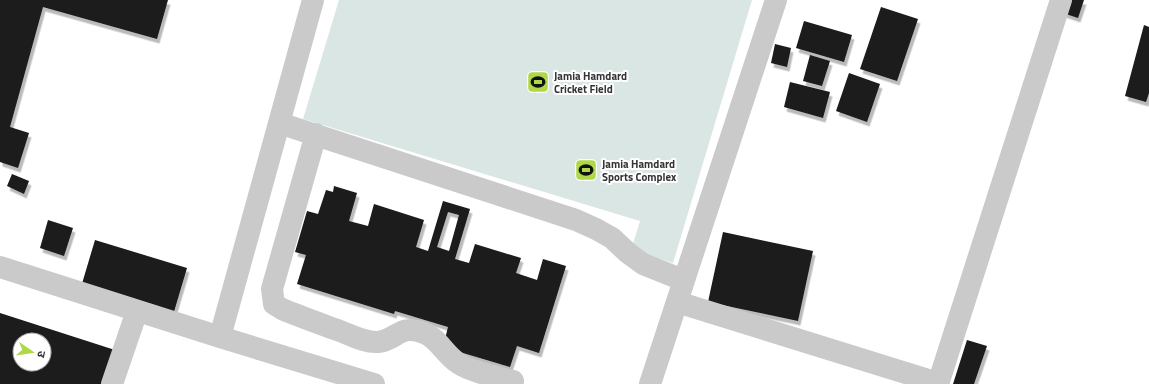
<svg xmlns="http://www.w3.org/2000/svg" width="1149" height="384" viewBox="0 0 1149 384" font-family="'Titillium Web','Noto Sans Devanagari',sans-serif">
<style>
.green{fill:#d9e6e4}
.building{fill:#1a1a1a;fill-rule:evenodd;filter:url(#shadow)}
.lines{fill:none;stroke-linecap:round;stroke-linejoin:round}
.minor{stroke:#cacaca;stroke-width:22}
.labels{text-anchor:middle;stroke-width:4;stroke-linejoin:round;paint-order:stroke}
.poi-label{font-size:11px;font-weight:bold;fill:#333;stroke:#fff;text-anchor:start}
</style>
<defs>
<filter id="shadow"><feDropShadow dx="2.5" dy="4.5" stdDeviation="0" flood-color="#0004"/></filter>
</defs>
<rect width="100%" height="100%" fill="#fff"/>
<!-- green -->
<path class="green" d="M339 0H752L673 263 631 250 640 221 303 119Z"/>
<!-- building -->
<path class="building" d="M0 0H168L157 39 43 7 10 127 29 133 18 168 0 162Z
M1068 0H1084L1078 18 1063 13Z
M881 7 918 19 897 81 860 69Z
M804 21 852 35 844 62 796 48Z
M1144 25 1149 27V93L1146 102 1125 96Z
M775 44 791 48 787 67 771 63Z
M810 55 830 61 822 86 803 81Z
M849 73 880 84 867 122 836 111Z
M790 82 830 92 823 118 784 107Z
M12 174 29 181 24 194 7 186Z
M334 186 357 193 349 221 368 226 374 204 424 220 416 247 428 251 443 201 470 209 455 259 469 263 475 244 521 258 516 273 537 280 543 259 566 266 539 353 517 346 510 367 443 347 448 327 395 311 394 314 297 284 306 255 295 252 307 211 318 214 326 190 333 192ZM448 212 459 215 449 251 437 247Z
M48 220 73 228 64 256 40 248Z
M723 232 813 251 798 321 708 302Z
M95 240 187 268 173 315 81 287Z
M0 313 118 351 102 384H0ZM20 340H44V364H20Z
M967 340 987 346 974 384H953Z"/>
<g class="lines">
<!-- minor -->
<path class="minor" d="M313 0 220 337 374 384
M279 123 576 220 596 229 612 238 628 253 643 264 683 280
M316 134 272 289 274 304 282 309C301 317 321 324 340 331 351 335 365 343 378 342 397 340 400 323 424 333 438 338 445 355 458 363 471 372 497 377 513 381
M0 267 220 337
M677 302 938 383
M112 384 137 311
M650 384 776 0
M938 384 1061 0"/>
</g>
<!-- icons -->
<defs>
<g id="stadium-square" transform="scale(1.15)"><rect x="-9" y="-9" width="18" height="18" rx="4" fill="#b0d747" stroke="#fff"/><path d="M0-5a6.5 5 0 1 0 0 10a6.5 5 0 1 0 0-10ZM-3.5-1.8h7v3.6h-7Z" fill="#111"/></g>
</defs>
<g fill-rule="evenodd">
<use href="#stadium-square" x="538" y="82"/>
<use href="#stadium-square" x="586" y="170"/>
</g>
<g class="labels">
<!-- poi labels -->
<g class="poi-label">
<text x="554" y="80">Jamia Hamdard<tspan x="554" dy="13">Cricket Field</tspan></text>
<text x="602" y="168">Jamia Hamdard<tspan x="602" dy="13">Sports Complex</tspan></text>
</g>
</g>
<!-- north arrow -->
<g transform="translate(32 352) rotate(103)"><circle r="19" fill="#ffffff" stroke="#adadad"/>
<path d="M0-3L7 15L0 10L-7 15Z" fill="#b0d747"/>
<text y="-6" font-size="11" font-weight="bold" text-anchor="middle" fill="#333333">उ</text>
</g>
</svg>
